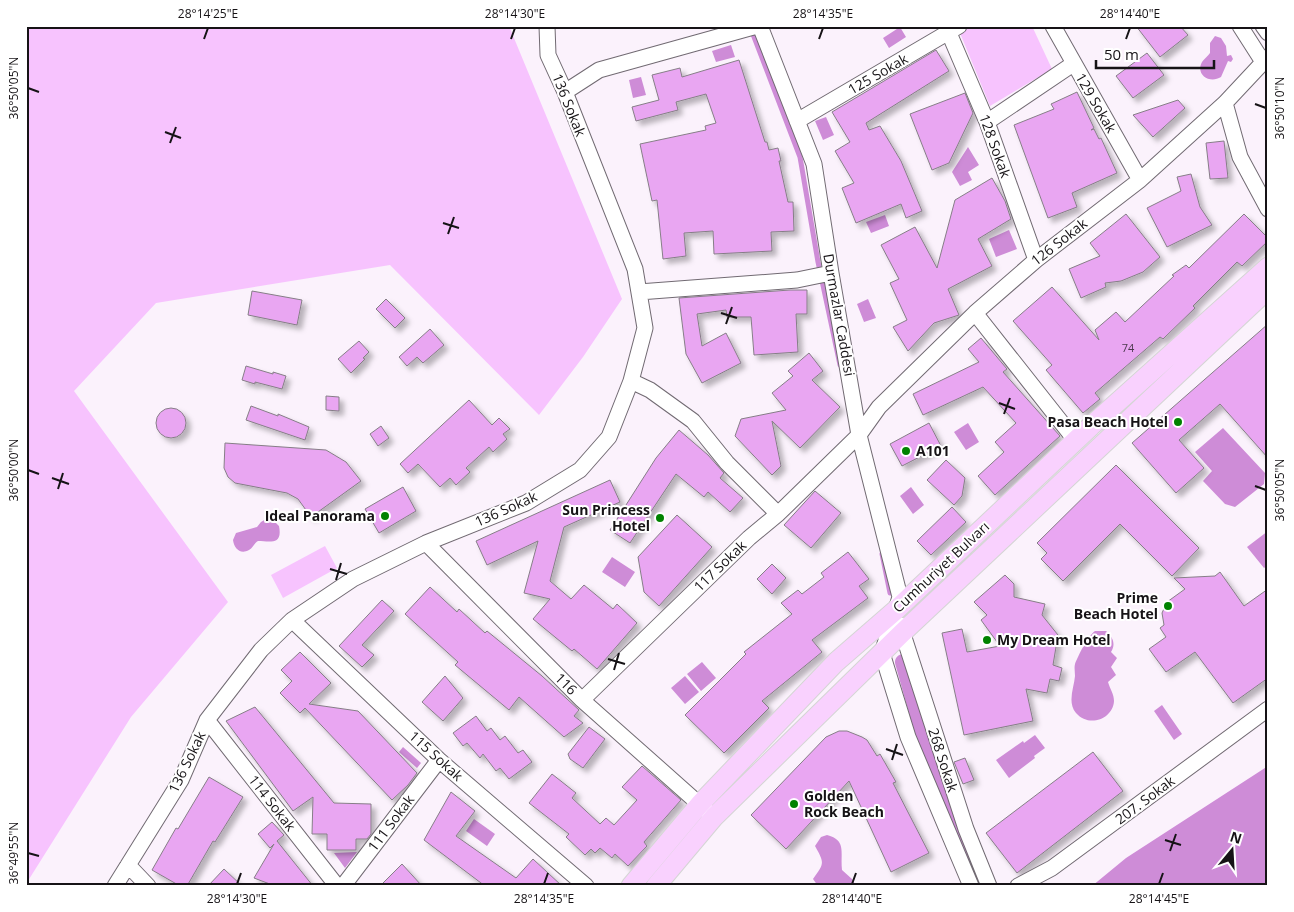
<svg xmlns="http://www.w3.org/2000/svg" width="1294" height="912" viewBox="0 0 1294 912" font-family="'Open Sans',sans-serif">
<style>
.green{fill:#f7c3fe}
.water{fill:#ce8cd7}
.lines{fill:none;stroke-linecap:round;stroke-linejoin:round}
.stream{stroke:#ce8cd7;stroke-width:5}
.canal{stroke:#ce8cd7;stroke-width:16}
.building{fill:#e9a6f2;stroke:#867e87;filter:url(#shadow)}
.minor-casing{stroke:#716a72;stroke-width:17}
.major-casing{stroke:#d5d5d5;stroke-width:21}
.minor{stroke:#fff;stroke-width:15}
.major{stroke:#f9d1fe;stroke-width:19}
.ticks{fill:none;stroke:#161316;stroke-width:2}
.poi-dot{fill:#008200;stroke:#fff;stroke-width:2}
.labels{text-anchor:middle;stroke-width:4;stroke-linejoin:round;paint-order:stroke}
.number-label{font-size:11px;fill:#4b384d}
.street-label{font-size:14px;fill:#161316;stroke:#fff}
.poi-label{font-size:14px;font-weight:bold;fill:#161316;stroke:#fff;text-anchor:end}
.neatline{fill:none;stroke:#161316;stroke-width:2}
.ticks-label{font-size:12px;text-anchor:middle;fill:#161316}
</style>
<defs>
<filter id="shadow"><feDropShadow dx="4.5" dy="4.5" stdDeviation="2.5" flood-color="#0004"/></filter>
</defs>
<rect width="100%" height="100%" fill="#fbf2fc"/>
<!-- green -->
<path class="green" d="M26 26H509L622 299 583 357 539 415 390 265 156 303 74 391 228 602 131 717 26 884Z
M972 26H1032L1052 69 990 106 960 33Z
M325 546 337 568 283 598 271 575Z"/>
<!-- water -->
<path class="water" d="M900 27 906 37 889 48 883 38Z
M1215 36 1221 38 1226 46 1227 56 1231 55 1233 59 1231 62 1228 61 1221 77C1210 84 1195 75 1202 62 1204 59 1208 56 1210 53V43Z
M731 45 735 57 716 62 712 51Z
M641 77 646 95 633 98 629 80Z
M826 117 834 135 823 140 815 121Z
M968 147 979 165 968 172 972 180 960 186 952 172Z
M885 215 889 226 871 233 866 222Z
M1009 230 1017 249 996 257 989 239Z
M868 299 876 318 864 322 857 304Z
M968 423 979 442 966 450 954 432Z
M1223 428 1265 473 1264 484 1235 507 1225 504 1203 481 1212 471 1195 452Z
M911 487 924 505 913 514 900 496Z
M266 519 273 520 279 526C283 546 269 541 258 541 254 543 253 548 249 550 240 555 234 548 233 540L236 533 257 527 261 522Z
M1268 531V565L1264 568 1247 547Z
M612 557 635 572 625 587 602 572Z
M1095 631H1106C1113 637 1116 644 1111 652L1117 658 1111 667 1116 675 1108 682C1110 689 1114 694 1114 701 1113 719 1089 728 1076 713 1067 702 1074 688 1075 676 1075 672 1074 668 1075 664 1078 656 1088 636 1095 631Z
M702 662 716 678 701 691 687 674Z
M685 676 699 692 685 704 671 688Z
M1162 705 1182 734 1174 740 1154 711Z
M1035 735 1045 748 1034 756 1035 758 1009 778 996 760 1023 741 1024 743Z
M403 747 421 763 417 768 399 752Z
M1268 766V886H1092L1126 858Z
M474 819 495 834 487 846 466 831Z
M827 835C847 840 840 853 842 870L852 879 856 886H818L813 879C824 863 825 864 815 846L821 837Z
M357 852 345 868 334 853Z"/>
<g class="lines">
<!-- stream -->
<path class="stream" d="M751 29 800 157 818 262 840 365
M882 554 890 593"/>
<!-- canal -->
<path class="canal" d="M903 662 937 784 982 886"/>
</g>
<!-- building -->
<path class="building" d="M1136 26H1180L1188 35 1160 57Z
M936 50 949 71 866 123 869 130 880 126 901 161 922 211 906 218 901 204 856 223 842 188 854 183 835 151 850 142 832 112Z
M1147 53 1164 75 1133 98 1116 76Z
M739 60 765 142H767L769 150 778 148 781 161H779L788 202H793L794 231 771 232 772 251 714 254 713 231 684 233 686 256 663 259 657 200 652 201 640 144 706 130 705 126 716 123 706 94 676 102 678 110 636 121 632 107 659 100 652 75 680 68 682 77Z
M1077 92 1094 128 1091 130 1094 129 1099 139 1101 138 1117 173 1072 193 1077 207 1048 218 1014 125 1054 109 1051 104Z
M965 93 973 113 949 163 932 170 910 114Z
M1178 100 1185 108 1153 137 1133 115Z
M1224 141 1228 178 1210 179 1206 143Z
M1191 174 1200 207 1212 225 1167 247 1147 208 1181 191 1177 177Z
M992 178 1005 201 1011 219 978 239 992 266 948 289 959 315 934 323 908 351 893 327 907 320 890 283 899 279 881 245 915 227 937 268 955 200Z
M1126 214 1160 257 1143 272 1121 281 1105 283 1106 287 1081 298 1069 269 1100 256 1090 243Z
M1244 214 1268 238V241L1242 266 1237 262 1193 306 1195 308 1163 339 1160 337 1095 393 1100 399 1083 413 1046 370 1052 365 1013 321 1052 287 1099 340 1095 330 1116 312 1125 322 1174 276 1172 275 1186 265 1189 268Z
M790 290H807V314H796L798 352 754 355 751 317H727L726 310 697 314 702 346 726 333 741 363 702 383 686 354 679 298Z
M252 291 302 300 297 325 248 315Z
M386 299 405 318 395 328 376 309Z
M1268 324V458L1220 404 1179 440 1204 468 1176 493 1132 443Z
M430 329 444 345 423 363 417 357 407 366 399 357Z
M981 338 1007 369 1003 372 1060 436 995 495 978 476 1004 452 995 442 1016 423 983 387 923 415 913 394 979 362 968 349Z
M359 341 369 352 363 358 365 359 351 373 338 359Z
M809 353 823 371 812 380 840 407 800 448 772 421 781 466 772 475 735 436 741 419 786 410 772 393 793 376 788 371Z
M246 366 273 374V372L286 376 282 389 255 382V384L242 380Z
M326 396 339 397V411L326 410Z
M469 400 492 425 499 418 510 429 503 434 507 439 493 452 489 447 466 468 470 472 456 485 450 478 440 487 418 464 408 473 400 464Z
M251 406 278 416V414L309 427 305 440 246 420Z
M156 423a15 15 0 1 1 30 0a15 15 0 1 1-30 0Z
M929 423 941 446 902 466 890 444Z
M381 426 389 438 378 446 370 434Z
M679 430 708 455 724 473 720 478 743 498 730 512 708 492 704 497 676 474 630 543 610 530 656 458Z
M225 443 326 450 346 462 361 481 311 517 298 499 287 493 235 483 228 477 224 468Z
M946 460 965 478 962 496 954 505 927 480Z
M1116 465 1199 548 1172 576 1120 524 1063 581 1041 559 1047 553 1037 543Z
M610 480 620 502 564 527 550 581 571 599 584 585 613 609 617 604 637 623 597 669 574 649 572 651 533 619 550 599 524 593 538 541 487 565 476 541Z
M403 487 416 511 379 533 365 509Z
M815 491 841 513 811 548 784 525Z
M952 507 966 522 931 555 917 541Z
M677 515 712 547 659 606 644 592 638 557Z
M848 552 869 579 859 586 868 598 812 640 822 652 762 701 769 708 724 753 685 715 746 654 744 652 792 614 781 603 798 590 802 594 824 577 821 573Z
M772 564 786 578 772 594 757 579Z
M1220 572 1244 606 1268 589V678L1233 703 1195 652 1166 672 1149 649 1166 637 1160 628 1164 625 1162 613 1167 602 1185 589 1174 578 1215 576Z
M1005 575 1014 584V597L1045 604 1042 615 1058 635 1053 665 1062 668 1059 681 1050 679 1047 693 1026 689 1033 721 964 735 942 633 962 629 967 652 1000 646 981 620 987 615 974 602Z
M430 587 457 612 459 609 485 633 487 631 542 676 579 710 574 716 583 723 564 737 519 697 509 710 455 665 458 662 405 614Z
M382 600 394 611 362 645 374 655 362 667 339 646Z
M300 652 331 683 309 704 358 711 417 773 408 785 392 800 305 708 300 713 280 693 292 681 281 670Z
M445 676 463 698 443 721 422 702Z
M255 707 334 803 371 804V834L367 839H356V850H327V834H312L313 797 293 811 226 721Z
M476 716 487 731 491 728 500 740 505 736 518 753 523 750 532 762 509 779 500 768 496 771 483 754 480 758 467 743 463 746 453 733Z
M589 727 605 739 583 768 570 759 568 754Z
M839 731H847L862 737 867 740 877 756 880 754 896 782 893 783 929 853 891 872 849 781 786 849 751 815 826 737Z
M1093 752 1123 791 1017 873 986 833Z
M965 758 974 780 963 784 954 762Z
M642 766 681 800 644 842 647 846 628 866 615 854 612 858 600 848 595 853 591 849 585 855 566 837 569 834 529 803 552 774 576 793 572 798 600 824 606 818 614 825 637 800 622 787Z
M209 777 243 797 215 842 213 841 187 886H180L152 870 176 828 178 829Z
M451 792 475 811 456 836 516 878 533 859 562 886H485L424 840Z
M272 822 284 835 277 841 313 886H275L254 878 274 844 270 848 258 834Z
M402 864 422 886H380Z
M224 869 242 886H208Z"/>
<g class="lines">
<!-- minor casing -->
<g class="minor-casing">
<path id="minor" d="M760 26 814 164 831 273 859 435 900 597 882 653 908 737 971 886
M1053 26 1140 180
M1240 26 1263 62
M1263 26 1268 33
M949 33 987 122 1036 260
M565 92 599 70 757 26
M1225 103 1240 157 1268 209
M797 121 959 26
M987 122 1073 64
M639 292 797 280 831 273
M975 313 1076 441
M631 381 650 390 693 421 727 463 778 514
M426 543 582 700 707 811
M292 620 439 760 586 886
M900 625 966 829 989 886
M582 700 749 538 778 514 859 435 879 407 975 313 1036 260 1140 180 1225 103 1268 57
M207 720 337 886
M128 865 148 886
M115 886 181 780 207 720 261 650 292 620 353 579 426 543 526 503 580 470 609 437 631 381 645 328 635 269 565 92 548 55 547 26
M343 886 439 760
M1018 886 1052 868 1268 709"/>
</g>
<!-- major casing -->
<g class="major-casing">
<path id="major" d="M631 886 700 804 836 662 897 609 1091 426 1268 267
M656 886 714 817 902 633 1268 289"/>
</g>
<!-- minor -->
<use href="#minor" class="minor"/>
<!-- major -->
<use href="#major" class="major"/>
</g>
<!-- ticks -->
<path class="ticks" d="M204 39 208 28M511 39 515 28M819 39 823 28M1126 39 1130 28M28 88 39 92M1255 104 1266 108M165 132 181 138M170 143 176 127M443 223 459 228M448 234 454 217M721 313 737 318M726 324 732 307M999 403 1015 409M1004 414 1010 398M28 470 39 474M52 478 69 484M1255 486 1266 490M58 489 63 473M330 569 347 574M336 580 341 563M608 659 625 664M614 670 619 653M886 749 903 755M892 760 897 744M1165 840 1181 845M1170 851 1176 834M28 853 39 856M237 884 241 873M544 884 548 873M852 884 856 873M1159 884 1163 873"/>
<!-- markers -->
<g class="poi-dot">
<circle cx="1178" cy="422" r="5"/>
<circle cx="906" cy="451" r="5"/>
<circle cx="385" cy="516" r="5"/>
<circle cx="660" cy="518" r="5"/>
<circle cx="1168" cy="606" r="5"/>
<circle cx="987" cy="640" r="5"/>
<circle cx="794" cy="804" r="5"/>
</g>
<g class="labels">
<!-- number labels -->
<g class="number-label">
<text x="1128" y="352">74</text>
</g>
<!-- street labels -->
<g class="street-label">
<text transform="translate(878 74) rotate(-30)" y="5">125 Sokak</text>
<text transform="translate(1096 103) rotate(60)" y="5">129 Sokak</text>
<text transform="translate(569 105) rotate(68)" y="5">136 Sokak</text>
<text transform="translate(995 146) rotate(70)" y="5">128 Sokak</text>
<text transform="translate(1059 242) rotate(-38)" y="5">126 Sokak</text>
<text transform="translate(839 315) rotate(80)" y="5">Durmazlar Caddesi</text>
<text transform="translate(506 509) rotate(-24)" y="5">136 Sokak</text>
<text transform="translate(720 566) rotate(-44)" y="5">117 Sokak</text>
<text transform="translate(941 567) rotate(-43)" y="5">Cumhuriyet Bulvarı</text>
<text transform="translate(566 684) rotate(45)" y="5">116</text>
<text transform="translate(436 756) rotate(42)" y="5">115 Sokak</text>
<text transform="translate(943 760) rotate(72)" y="5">268 Sokak</text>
<text transform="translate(187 762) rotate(-64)" y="5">136 Sokak</text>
<text transform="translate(1145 800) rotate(-37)" y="5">207. Sokak</text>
<text transform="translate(272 803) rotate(52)" y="5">114 Sokak</text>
<text transform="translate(391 823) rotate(-53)" y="5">111 Sokak</text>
</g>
<!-- poi labels -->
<g class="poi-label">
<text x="1168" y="427">Pasa Beach Hotel</text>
<text x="916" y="456" text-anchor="start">A101</text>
<text x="650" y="515">Sun Princess<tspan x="650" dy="16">Hotel</tspan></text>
<text x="375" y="521">Ideal Panorama</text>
<text x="1158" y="603">Prime<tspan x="1158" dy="16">Beach Hotel</tspan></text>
<text x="997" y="645" text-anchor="start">My Dream Hotel</text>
<text x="804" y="801" text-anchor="start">Golden<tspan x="804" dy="16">Rock Beach</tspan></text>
</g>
</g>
<!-- border -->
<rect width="1294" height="912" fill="none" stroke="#ffffff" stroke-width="55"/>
<!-- north arrow -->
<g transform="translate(1232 850) rotate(18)" stroke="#ffffff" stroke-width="4" paint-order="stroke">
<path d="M0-4L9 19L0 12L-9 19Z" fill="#161316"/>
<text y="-8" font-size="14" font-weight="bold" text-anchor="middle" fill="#161316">N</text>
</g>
<!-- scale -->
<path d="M1096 60v8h118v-8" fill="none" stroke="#161316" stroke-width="2.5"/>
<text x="1104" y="60" font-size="15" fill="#161316" stroke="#ffffff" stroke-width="4" paint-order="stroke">50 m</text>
<rect x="28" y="28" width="1238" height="856" class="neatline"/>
<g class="ticks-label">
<text x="208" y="18">28°14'25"E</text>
<text x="515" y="18">28°14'30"E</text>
<text x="823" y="18">28°14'35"E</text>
<text x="1130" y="18">28°14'40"E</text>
<text transform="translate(14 88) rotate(-90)" y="4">36°50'05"N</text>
<text transform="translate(1280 108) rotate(-90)" y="4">36°50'10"N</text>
<text transform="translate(14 470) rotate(-90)" y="4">36°50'00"N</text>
<text transform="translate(1280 490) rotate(-90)" y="4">36°50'05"N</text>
<text transform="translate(14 853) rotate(-90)" y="4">36°49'55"N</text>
<text x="237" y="903">28°14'30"E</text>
<text x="544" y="903">28°14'35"E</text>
<text x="852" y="903">28°14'40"E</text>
<text x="1159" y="903">28°14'45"E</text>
</g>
</svg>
